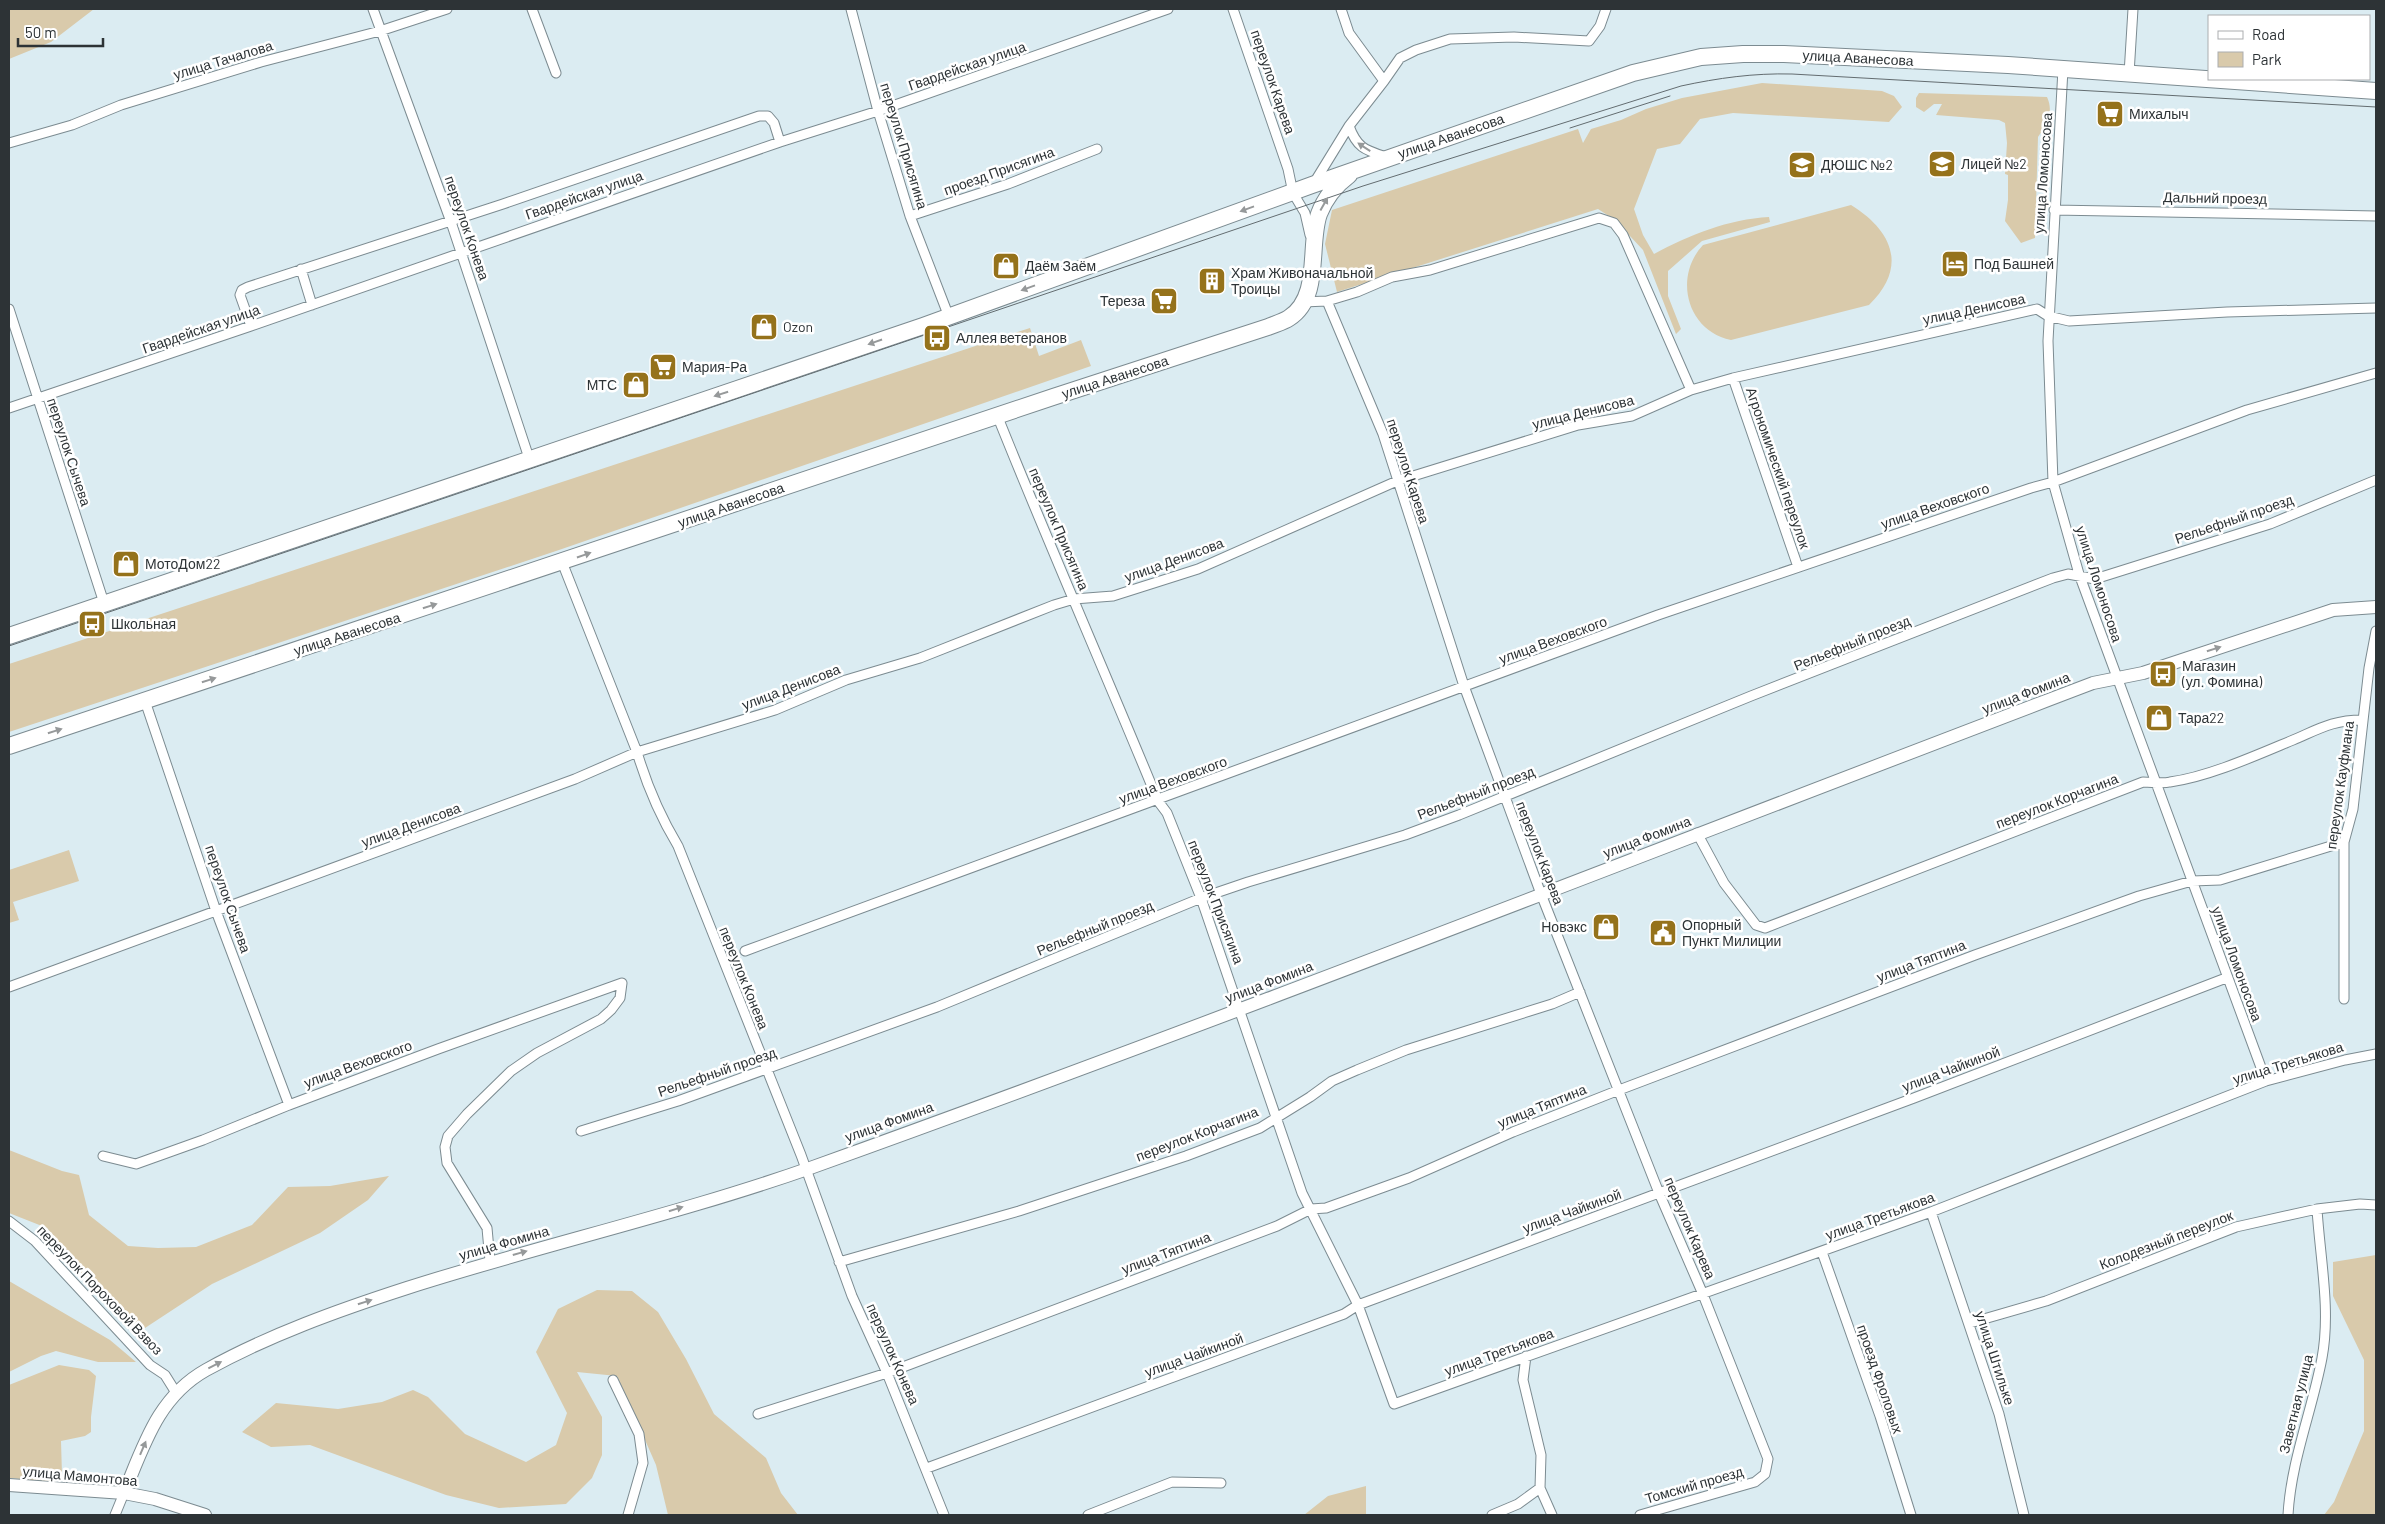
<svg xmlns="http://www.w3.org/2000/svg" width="2385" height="1524" viewBox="0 0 2385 1524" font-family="Barlow,sans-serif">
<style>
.green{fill:#d9caab}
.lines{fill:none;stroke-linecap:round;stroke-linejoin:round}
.street-casing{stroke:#7c8b91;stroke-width:11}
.secondary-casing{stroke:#7c8b91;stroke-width:14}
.highway-casing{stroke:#7c8b91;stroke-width:18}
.street{stroke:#fff;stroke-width:9}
.secondary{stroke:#fff;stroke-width:12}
.highway{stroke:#fff;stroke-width:16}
.tram{stroke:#636c70;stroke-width:1}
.oneway{fill:#96999a}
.labels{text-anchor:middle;stroke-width:5;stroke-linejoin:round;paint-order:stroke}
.street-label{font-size:14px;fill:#2d3336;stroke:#fff}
.poi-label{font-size:14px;fill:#2d3336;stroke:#fff;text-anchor:start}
</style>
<rect width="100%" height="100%" fill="#dbecf2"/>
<!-- green -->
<path class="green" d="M9 9H94L51 42 9 59Z
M1762 83 1882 91 1894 96 1902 107 1889 122 1733 113 1700 119 1680 144 1657 149 1634 209 1643 235 1654 254C1689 235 1729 219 1769 217L1770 222 1702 241 1668 271V296L1681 329 1676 334 1643 250 1615 220 1598 209 1337 292 1325 244 1332 210 1578 129 1583 143 1591 129 1621 120 1646 109 1682 98Z
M1919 93 2047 97C2054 112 2047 124 2038 137L2035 238 2021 243 2005 221 2008 200V175L2005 174 2007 143 2005 123 1999 120 1936 115 1942 104H1934L1924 112 1916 107V98Z
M1851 205C1893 231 1908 267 1869 305L1731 340C1687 331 1673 277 1703 245Z
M1030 328 1039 356 1081 340 1091 366 559 550 9 732V664Z
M69 850 79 881 13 902 19 920 9 923V870Z
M9 1150 62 1171 79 1175 89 1215 128 1246 158 1248 196 1247 252 1225 288 1187 330 1186 389 1176 368 1200 320 1233 212 1284 145 1328 131 1327 82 1274 47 1228 9 1213Z
M2376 1255V1515H2324L2334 1502 2364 1431V1360L2333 1296V1262Z
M9 1281 110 1340 136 1362H98L56 1351 41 1356 9 1372Z
M597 1290 632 1291 658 1312 686 1359 714 1414 766 1458 781 1493 798 1515H668L656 1465 617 1376 577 1372 602 1417V1455L592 1478 566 1504 499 1508 446 1495 310 1445 271 1447 242 1432 276 1403 338 1409 382 1402 413 1390 428 1397 465 1434 526 1462 556 1445 567 1413 536 1352 558 1309Z
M59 1365 89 1370 96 1376 91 1417V1432L85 1436 61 1441 62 1475 55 1482 9 1478V1385Z
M1366 1486V1515H1304L1328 1496Z"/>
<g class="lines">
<!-- street casing -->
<g class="street-casing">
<path id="street" d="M373 9 451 222 529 458
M532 9 556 73
M851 9 878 111 910 216 949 317
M1233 9 1288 169 1293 193 1305 213 1310 235
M2063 69 2048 341 2053 482 2079 574 2266 1081
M2129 74 2133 9
M1384 81 1400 58 1416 50 1450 39 1514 37 1589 41 1600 26 1606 9
M1349 126C1357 148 1365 150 1386 157
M9 143 72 125 121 105 261 62 380 31 447 9
M1314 183 1349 126 1384 81 1349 33 1341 9
M2054 210 2376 216
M910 216 1008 184 1097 149
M301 269 312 305
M1327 301 1383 434 1464 686 1541 894 1659 1193 1702 1292 1768 1459 1765 1474 1755 1482 1640 1515
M1303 302 1327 301 1357 292 1392 277 1430 270 1599 218 1614 223 1623 235 1691 390
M9 309 104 603
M251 326 240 295 242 290 248 287 503 204 759 116H768L774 123 780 142
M1733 378 1798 567
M9 408 251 326 780 142 878 111 1168 9
M997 415C1049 545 1105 672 1158 801L1167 813 1201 898 1302 1193 1358 1305 1394 1404 1931 1212 2266 1081 2345 1060 2376 1054
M562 562 637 752C647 786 660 816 678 846L801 1155 852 1296 887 1373 944 1515
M145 701 216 911 289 1105
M1697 833 1724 883 1756 925 1765 928 2143 782C2152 782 2162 784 2170 782 2208 777 2257 755 2293 740 2319 729 2333 720 2362 720
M745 951 1658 615 2031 488 2053 482 2247 410 2376 373
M9 987 575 779 637 752 775 710 846 680 920 658 1054 605 1074 599 1113 596 1198 569 1397 481 1578 425 1632 416 1691 390 1733 378 2037 309 2048 316 2069 321 2227 312 2376 308
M2344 999V842L2353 809 2369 668 2376 631
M581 1131 678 1101 937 1007 1201 898 1248 882 1405 835 1459 815 1751 696 2053 578 2068 574 2095 579 2270 524 2376 480
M103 1156 136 1164 203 1140 289 1105 438 1049 622 983 620 998 611 1010 601 1019 537 1053 511 1071 467 1114 448 1136 445 1147 447 1163 487 1228 490 1261
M1931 1212 1999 1414 2024 1515
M9 1221 35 1241 150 1365 165 1375 175 1391
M1822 1252 1880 1416 1911 1515
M839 1262 1019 1211 1186 1156 1260 1128 1310 1097 1332 1081 1357 1070 1406 1050 1552 1004 1580 992
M1970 1323 2046 1301 2236 1227 2317 1209 2360 1204 2376 1205
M1526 1356 1523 1380 1541 1455 1540 1488 1552 1515
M613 1380 639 1434 643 1463 628 1515
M758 1414 887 1373 1277 1226 1311 1209 1326 1208 1409 1178 1513 1132 1619 1090 1975 955 2139 896 2192 881 2220 880 2344 842
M927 1468 1344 1314 1358 1305 1914 1098 2226 978
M115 1515 124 1493
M1088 1515 1172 1482 1221 1483
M1492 1515 1518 1504 1540 1488
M2288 1515C2291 1461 2312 1411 2322 1358 2331 1310 2320 1258 2317 1209"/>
</g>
<!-- secondary casing -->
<g class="secondary-casing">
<path id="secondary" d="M9 1485 124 1493 155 1499 205 1515
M124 1493C144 1445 158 1397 206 1370 269 1335 339 1310 407 1288 541 1245 680 1214 813 1167 1242 1013 1667 845 2093 683L2143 673 2333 610 2376 607"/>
</g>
<!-- highway casing -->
<g class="highway-casing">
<path id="highway" d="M9 636 923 326 1312 185 1633 73 1701 57 1743 54H1784L2008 65 2376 91
M9 746 1053 397 1268 327C1275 324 1283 322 1289 318 1322 297 1308 244 1319 214 1325 198 1337 184 1349 175"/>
</g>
<!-- street -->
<use href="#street" class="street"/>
<!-- secondary -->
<use href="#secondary" class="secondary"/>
<!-- highway -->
<use href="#highway" class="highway"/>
<!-- tram -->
<path class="tram" d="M1570 128 1670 96
M9 646 1363 186 1681 86C1718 78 1754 73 1792 74L2376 107"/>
</g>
<!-- one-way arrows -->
<defs><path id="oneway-solid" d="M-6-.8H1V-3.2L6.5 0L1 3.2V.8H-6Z" transform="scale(1.25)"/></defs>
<g class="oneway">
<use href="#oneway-solid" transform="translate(1364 147) rotate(-147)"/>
<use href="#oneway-solid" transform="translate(1324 204) rotate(-61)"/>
<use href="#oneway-solid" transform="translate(1247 209) rotate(160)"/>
<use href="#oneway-solid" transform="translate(1028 288) rotate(160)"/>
<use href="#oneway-solid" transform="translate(875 342) rotate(161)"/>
<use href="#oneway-solid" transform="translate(721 394) rotate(162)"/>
<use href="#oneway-solid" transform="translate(584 555) rotate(-19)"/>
<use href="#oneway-solid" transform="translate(430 606) rotate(-18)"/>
<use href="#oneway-solid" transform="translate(2214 649) rotate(-18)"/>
<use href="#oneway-solid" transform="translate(209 680) rotate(-18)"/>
<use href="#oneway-solid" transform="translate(55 731) rotate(-18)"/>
<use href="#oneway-solid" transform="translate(676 1209) rotate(-17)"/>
<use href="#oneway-solid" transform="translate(520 1253) rotate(-16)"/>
<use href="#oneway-solid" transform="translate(365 1302) rotate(-18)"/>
<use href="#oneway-solid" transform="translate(215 1365) rotate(-27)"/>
<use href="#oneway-solid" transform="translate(143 1448) rotate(-67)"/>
</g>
<!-- icons -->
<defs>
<g id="supermarket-square" transform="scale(1.4375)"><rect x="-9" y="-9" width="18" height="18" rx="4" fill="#95721b" stroke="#fff"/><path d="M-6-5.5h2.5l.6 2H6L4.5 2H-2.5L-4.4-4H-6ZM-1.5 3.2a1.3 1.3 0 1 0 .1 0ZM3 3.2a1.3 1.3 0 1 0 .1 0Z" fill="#fff"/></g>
<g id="school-square" transform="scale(1.4375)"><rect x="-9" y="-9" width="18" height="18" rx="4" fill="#95721b" stroke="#fff"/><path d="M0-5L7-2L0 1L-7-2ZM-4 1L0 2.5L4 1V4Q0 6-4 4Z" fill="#fff"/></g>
<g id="hotel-square" transform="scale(1.4375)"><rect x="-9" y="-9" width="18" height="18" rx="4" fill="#95721b" stroke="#fff"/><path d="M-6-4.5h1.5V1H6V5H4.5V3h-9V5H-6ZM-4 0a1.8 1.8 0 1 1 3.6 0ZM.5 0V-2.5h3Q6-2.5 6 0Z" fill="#fff"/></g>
<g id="shop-square" transform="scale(1.4375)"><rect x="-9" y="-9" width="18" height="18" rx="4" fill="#95721b" stroke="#fff"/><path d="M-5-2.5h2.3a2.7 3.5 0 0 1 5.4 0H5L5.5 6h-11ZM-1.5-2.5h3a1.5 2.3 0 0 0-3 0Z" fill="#fff"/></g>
<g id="building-square" transform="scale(1.4375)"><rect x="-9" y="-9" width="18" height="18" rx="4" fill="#95721b" stroke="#fff"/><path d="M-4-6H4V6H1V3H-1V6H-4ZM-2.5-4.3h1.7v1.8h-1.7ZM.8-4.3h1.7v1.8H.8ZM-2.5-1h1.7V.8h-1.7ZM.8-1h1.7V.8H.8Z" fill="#fff"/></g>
<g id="bus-square" transform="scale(1.4375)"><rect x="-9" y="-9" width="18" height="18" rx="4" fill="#95721b" stroke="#fff"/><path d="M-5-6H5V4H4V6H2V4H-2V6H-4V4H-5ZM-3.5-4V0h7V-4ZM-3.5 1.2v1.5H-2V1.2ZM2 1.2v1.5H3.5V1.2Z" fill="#fff"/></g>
<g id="civic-square" transform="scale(1.4375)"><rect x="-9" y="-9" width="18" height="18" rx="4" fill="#95721b" stroke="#fff"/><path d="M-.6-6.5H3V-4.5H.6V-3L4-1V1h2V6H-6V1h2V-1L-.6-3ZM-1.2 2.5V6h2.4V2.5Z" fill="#fff"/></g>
</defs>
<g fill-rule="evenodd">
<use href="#supermarket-square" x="2110" y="114"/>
<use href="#school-square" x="1942" y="164"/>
<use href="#school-square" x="1802" y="165"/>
<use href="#hotel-square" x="1955" y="264"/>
<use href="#shop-square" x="1006" y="266"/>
<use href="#building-square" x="1212" y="281"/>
<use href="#supermarket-square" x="1164" y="301"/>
<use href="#shop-square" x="764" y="327"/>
<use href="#bus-square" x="937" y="338"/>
<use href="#supermarket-square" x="663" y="367"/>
<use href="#shop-square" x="636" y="385"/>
<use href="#shop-square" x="126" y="564"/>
<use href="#bus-square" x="92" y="624"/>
<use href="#bus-square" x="2163" y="674"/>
<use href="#shop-square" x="2159" y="718"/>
<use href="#shop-square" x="1606" y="927"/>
<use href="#civic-square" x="1663" y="933"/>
</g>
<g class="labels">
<!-- street labels -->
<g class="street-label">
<text transform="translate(1858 58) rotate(3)" y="5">улица Аванесова</text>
<text transform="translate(223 60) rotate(-17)" y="5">улица Тачалова</text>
<text transform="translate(967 66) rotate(-19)" y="5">Гвардейская улица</text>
<text transform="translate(1273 82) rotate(71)" y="5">переулок Карева</text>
<text transform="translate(1451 136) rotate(-19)" y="5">улица Аванесова</text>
<text transform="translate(904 146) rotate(73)" y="5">переулок Присягина</text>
<text transform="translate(999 171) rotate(-20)" y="5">проезд Присягина</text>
<text transform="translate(2043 173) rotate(-86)" y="5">улица Ломоносова</text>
<text transform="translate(584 195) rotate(-19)" y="5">Гвардейская улица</text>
<text transform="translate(2215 198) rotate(1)" y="5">Дальний проезд</text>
<text transform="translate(467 228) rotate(71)" y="5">переулок Конева</text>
<text transform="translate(1974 309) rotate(-12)" y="5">улица Денисова</text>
<text transform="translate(201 329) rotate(-19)" y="5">Гвардейская улица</text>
<text transform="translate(1115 377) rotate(-18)" y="5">улица Аванесова</text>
<text transform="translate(1583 412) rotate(-14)" y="5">улица Денисова</text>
<text transform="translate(69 452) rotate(72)" y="5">переулок Сычева</text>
<text transform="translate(1778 468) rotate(71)" y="5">Агрономический переулок</text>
<text transform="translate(1408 471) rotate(72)" y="5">переулок Карева</text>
<text transform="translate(731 505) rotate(-19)" y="5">улица Аванесова</text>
<text transform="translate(1935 506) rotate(-19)" y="5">улица Веховского</text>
<text transform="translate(2234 519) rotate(-19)" y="5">Рельефный проезд</text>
<text transform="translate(1059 529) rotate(67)" y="5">переулок Присягина</text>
<text transform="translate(1174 560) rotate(-20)" y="5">улица Денисова</text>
<text transform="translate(2099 584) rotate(72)" y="5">улица Ломоносова</text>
<text transform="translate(347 634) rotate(-18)" y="5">улица Аванесова</text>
<text transform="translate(1553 640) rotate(-20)" y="5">улица Веховского</text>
<text transform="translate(1852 643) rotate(-22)" y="5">Рельефный проезд</text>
<text transform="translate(791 687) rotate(-21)" y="5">улица Денисова</text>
<text transform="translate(2026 693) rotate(-21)" y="5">улица Фомина</text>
<text transform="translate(1173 780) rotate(-20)" y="5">улица Веховского</text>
<text transform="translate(2340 785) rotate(-82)" y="5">переулок Кауфмана</text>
<text transform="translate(1476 793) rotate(-21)" y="5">Рельефный проезд</text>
<text transform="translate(2057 801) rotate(-21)" y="5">переулок Корчагина</text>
<text transform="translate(411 825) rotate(-20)" y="5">улица Денисова</text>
<text transform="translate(1647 837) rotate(-21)" y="5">улица Фомина</text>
<text transform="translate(1540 853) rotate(69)" y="5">переулок Карева</text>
<text transform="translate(228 899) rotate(71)" y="5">переулок Сычева</text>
<text transform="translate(1216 902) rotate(69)" y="5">переулок Присягина</text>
<text transform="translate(1095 928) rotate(-22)" y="5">Рельефный проезд</text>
<text transform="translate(1921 961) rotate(-21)" y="5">улица Тяптина</text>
<text transform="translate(2237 964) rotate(70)" y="5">улица Ломоносова</text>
<text transform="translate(744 978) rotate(68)" y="5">переулок Конева</text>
<text transform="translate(1269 982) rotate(-21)" y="5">улица Фомина</text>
<text transform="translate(2288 1063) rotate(-17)" y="5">улица Третьякова</text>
<text transform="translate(358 1064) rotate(-20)" y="5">улица Веховского</text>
<text transform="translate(1951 1069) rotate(-21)" y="5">улица Чайкиной</text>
<text transform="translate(717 1072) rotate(-19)" y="5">Рельефный проезд</text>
<text transform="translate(1542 1106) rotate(-22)" y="5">улица Тяптина</text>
<text transform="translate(889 1122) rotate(-20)" y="5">улица Фомина</text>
<text transform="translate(1197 1134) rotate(-21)" y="5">переулок Корчагина</text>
<text transform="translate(1572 1211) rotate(-20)" y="5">улица Чайкиной</text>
<text transform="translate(1880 1216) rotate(-20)" y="5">улица Третьякова</text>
<text transform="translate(1690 1228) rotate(67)" y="5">переулок Карева</text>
<text transform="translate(2166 1240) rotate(-21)" y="5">Колодезный переулок</text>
<text transform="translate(504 1243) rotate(-16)" y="5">улица Фомина</text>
<text transform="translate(1166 1253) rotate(-21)" y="5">улица Тяптина</text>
<text transform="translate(100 1290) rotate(46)" y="5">переулок Пороховой Взвоз</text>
<text transform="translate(1499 1352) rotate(-20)" y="5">улица Третьякова</text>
<text transform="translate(893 1354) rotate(66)" y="5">переулок Конева</text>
<text transform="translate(1194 1355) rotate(-20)" y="5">улица Чайкиной</text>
<text transform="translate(1995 1358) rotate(72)" y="5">улица Штильке</text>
<text transform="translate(1880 1379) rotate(71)" y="5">проезд Фроловых</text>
<text transform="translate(2296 1404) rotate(-76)" y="5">Заветная улица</text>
<text transform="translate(80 1476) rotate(5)" y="5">улица Мамонтова</text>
<text transform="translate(1694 1485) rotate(-16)" y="5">Томский проезд</text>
</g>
<!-- poi labels -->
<g class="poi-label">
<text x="2129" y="119">Михалыч</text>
<text x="1961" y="169">Лицей №2</text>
<text x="1821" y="170">ДЮШС №2</text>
<text x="1974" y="269">Под Башней</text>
<text x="1025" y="271">Даём Заём</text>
<text x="1231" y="278">Храм Живоначальной<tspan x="1231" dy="16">Троицы</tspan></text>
<text x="1145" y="306" text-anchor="end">Тереза</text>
<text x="783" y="332">Ozon</text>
<text x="956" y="343">Аллея ветеранов</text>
<text x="682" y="372">Мария-Ра</text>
<text x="617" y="390" text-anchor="end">МТС</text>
<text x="145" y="569">МотоДом22</text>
<text x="111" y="629">Школьная</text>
<text x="2182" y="671">Магазин<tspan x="2182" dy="16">(ул. Фомина)</tspan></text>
<text x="2178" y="723">Тара22</text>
<text x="1682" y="930">Опорный<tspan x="1682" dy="16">Пункт Милиции</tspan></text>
<text x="1587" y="932" text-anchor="end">Новэкс</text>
</g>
</g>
<!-- border -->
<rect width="2385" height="1524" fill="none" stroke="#2d3336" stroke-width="20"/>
<!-- legend -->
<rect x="2208" y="15" width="162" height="65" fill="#ffffff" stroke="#abadaf"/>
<rect x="2218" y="31" width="25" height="8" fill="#ffffff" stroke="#abadaf"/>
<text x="2252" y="40" font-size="15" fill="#2d3336">Road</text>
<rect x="2218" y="52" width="25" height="15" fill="#d9caab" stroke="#abadaf"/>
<text x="2252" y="65" font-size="15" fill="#2d3336">Park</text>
<!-- scale -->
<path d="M18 38v8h85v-8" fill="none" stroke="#2d3336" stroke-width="2.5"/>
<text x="25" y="38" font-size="15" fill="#2d3336" stroke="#ffffff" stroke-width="4" paint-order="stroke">50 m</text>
</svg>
